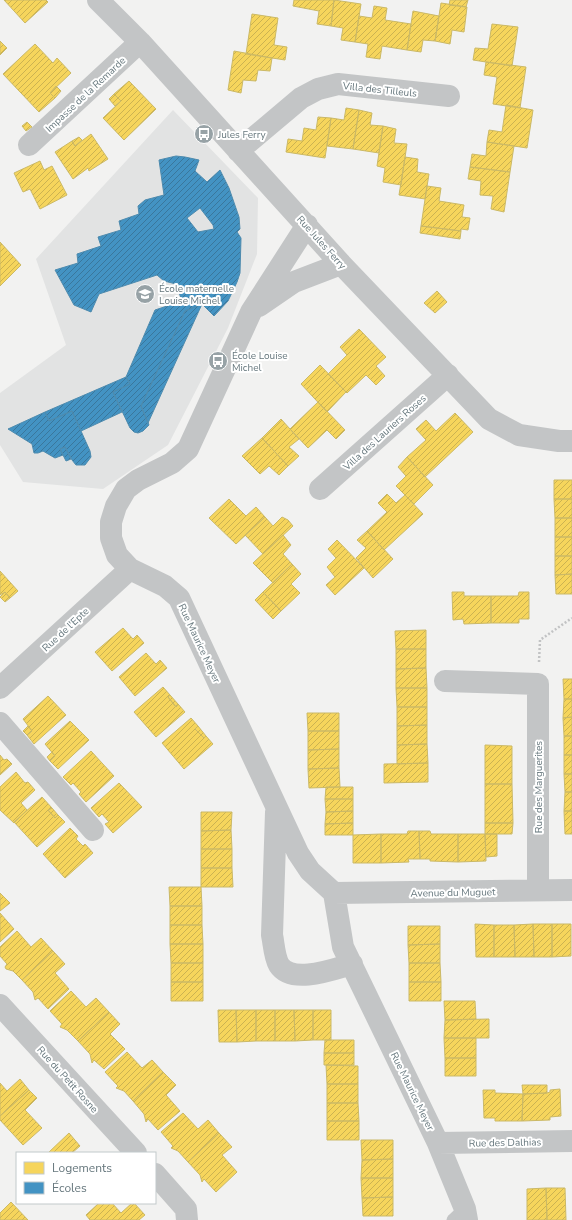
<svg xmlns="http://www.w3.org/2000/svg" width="572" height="1220" viewBox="0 0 572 1220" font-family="'Nunito Sans',sans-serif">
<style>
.built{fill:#e2e3e3}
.homes{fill:url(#homes-hatch);stroke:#cbb966}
.schools{fill:url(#schools-hatch);stroke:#4e8bae;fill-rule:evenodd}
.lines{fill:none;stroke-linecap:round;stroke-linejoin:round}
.path{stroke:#c2c3c4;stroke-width:2.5;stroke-dasharray:2 2;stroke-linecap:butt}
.lane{stroke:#c3c5c6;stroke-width:13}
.street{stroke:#c3c5c6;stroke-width:22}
.labels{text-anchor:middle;stroke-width:4;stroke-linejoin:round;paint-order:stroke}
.street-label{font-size:10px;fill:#66777d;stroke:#fff}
.poi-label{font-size:10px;fill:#66777d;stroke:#fff;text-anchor:start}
</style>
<defs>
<pattern id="homes-hatch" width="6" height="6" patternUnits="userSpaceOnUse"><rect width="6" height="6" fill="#f6d55c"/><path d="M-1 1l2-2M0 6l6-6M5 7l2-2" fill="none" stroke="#cbb251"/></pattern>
<pattern id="schools-hatch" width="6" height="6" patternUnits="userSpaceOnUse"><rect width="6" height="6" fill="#4393c3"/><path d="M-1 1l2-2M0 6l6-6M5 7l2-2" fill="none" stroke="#3a779c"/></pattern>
</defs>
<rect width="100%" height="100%" fill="#f2f2f1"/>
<!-- built -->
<path class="built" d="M173 110 258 198 257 254 228 328 168 445 103 489 23 482 0 445V393L66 345 36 259Z"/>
<!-- homes -->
<path class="homes" d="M4 0H46L48 2 25 23Z
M294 0H334L331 26 317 24 319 11 293 6Z
M334 0 361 4 355 42 341 40 343 28 331 26Z
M450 0H468L466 7 449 5Z
M441 3 467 7 464 32 452 30 450 44 435 41Z
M374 6 387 8 385 20 411 24 407 50 382 46 380 59 366 57 368 44 355 42 359 16 372 18Z
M413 11 439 16 435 41 423 40 421 52 407 50Z
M252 14 278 18 274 45 287 47 285 60 246 54Z
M492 24 518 27 512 66 473 60 475 48 488 49Z
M0 41 7 48 0 55Z
M35 44 53 63 57 58 71 73 50 93 55 98 39 112 3 74Z
M234 51 272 58 270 71 258 70 256 81 243 80 241 93 228 90Z
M486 62 526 67 520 108 493 104 497 77 484 75Z
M129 81 156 109 124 140 103 118 121 101 114 94Z
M56 86 61 91 55 98 50 93Z
M114 94 121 101 115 106 109 99Z
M506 105 533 110 527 148 487 142 489 130 502 132Z
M346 108 359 110 353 149 327 146 331 118 344 120Z
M359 110 372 113 370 125 383 126 379 153 353 149Z
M318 117 331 118 325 158 286 152 288 139 302 141 304 128 316 130Z
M27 122 32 127 26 131 22 126Z
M383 126 396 129 394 143 407 144 401 185 383 182 385 168 377 166Z
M91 134 108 159 89 171 88 168 73 179 55 152 72 141 75 146Z
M79 137 82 140 75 146 72 141Z
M487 142 514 146 510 172 470 167 472 154 486 156Z
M405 157 418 159 417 172 429 174 425 199 399 195Z
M40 161 44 170 52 166 67 195 40 209 30 189 23 192 14 173Z
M470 167 510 172 504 212 491 209 493 196 480 195 481 181 468 179Z
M427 186 441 188 439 201 464 205 462 217 470 218 468 230 461 229V231L421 226Z
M421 226 461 231 460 239 420 233Z
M0 242 21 265 0 286Z
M437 291 447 302 435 313 424 303Z
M359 329 386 357 376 366 385 376 376 385 366 375 347 393 328 374 347 355 340 347Z
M320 365 346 392 327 412 301 384Z
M318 402 345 430 336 439 327 430 308 448 290 429Z
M455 413 473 432 425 477 407 457 426 440 416 429 426 420 436 431Z
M281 419 299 439 289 447 299 456 288 466 262 438Z
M262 438 288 466 279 475 269 466 260 474 242 456Z
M407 457 433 485 414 504 396 486 406 476 398 467Z
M554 480H572V499H554Z
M387 494 396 503 405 495 423 514 384 550 367 531 387 512 378 503Z
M229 499 246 516 256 507 265 517 236 544 209 518Z
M554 499H572V518H555Z
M265 517 273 526 282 517 288 520 293 526 263 554 245 535Z
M555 518H572V537H555Z
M367 531 393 559 373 578 356 558 366 548 357 540Z
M283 535 291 545 283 554 292 564 273 583 253 563Z
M555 537H572V556H555Z
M337 540 364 568 335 595 326 585 335 577 327 567 336 558 328 549Z
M555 556H572V574L555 575Z
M292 564 301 574 291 584 300 593 281 611 263 592Z
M0 571 18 591 10 598 5 592 0 595Z
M572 574V594H556L555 575Z
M5 592 10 598 5 602 0 597Z
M263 592 281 611 273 619 255 600Z
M452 592H464V596H491V623L464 624 463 619 453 620Z
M519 592H529V619H519V623H491V596H518Z
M123 628 133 639 137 635 144 643 112 671 95 652Z
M426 630V649H396L395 631Z
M396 649H426V668L396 669Z
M146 653 156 664 160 660 167 668 135 696 119 677Z
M426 668 427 688H396V669Z
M563 679H572V699H564Z
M163 687 170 695 168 697 176 707 178 704 185 712 156 737 134 712Z
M396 688H427V707H397Z
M170 695 178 704 176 707 168 697Z
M48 696 66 715 34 744 27 735 32 731 23 719Z
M564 699H572V717L563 718Z
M397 707H427V725L397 726Z
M307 713H339V731H308Z
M572 717V736H564L563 718Z
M191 718 198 726 195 729 204 738 206 736 213 744 184 769 162 743Z
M70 721 89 740 58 769 50 761 55 756 45 744Z
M427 725V744L397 745V726Z
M28 726 32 731 27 735 23 731Z
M198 726 206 736 204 738 195 729Z
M308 731H339V749L308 750Z
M564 736H572V755H564Z
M427 744 428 763 397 764V745Z
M485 745 512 746V784H485Z
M339 749V768L308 769V750Z
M91 751 114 776 86 802 79 794 81 792 73 783 71 785 63 777Z
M52 752 55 756 50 761 47 757Z
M0 755 4 760 7 759 12 764 0 775Z
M564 755H572V774H564Z
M428 763V782L384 783V764Z
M339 768 340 787 309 788 308 769Z
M16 772 25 783 28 782 35 790 21 803 27 810 14 823 0 810V787Z
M564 774H572V792H565Z
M119 783 142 807 113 833 105 824 109 822 102 814 99 817 91 808Z
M485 784H512L513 823H485Z
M326 787H353V799H325Z
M565 792H572V811H564Z
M42 797 52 808 48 810 55 818 58 815 65 822 37 847 14 822Z
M325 799H353V811L326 812Z
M52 808 58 815 55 818 48 810Z
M353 811V823L325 824 326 812Z
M564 811H572V834H565Z
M201 812H232L231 830 201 831Z
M353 823V835H325V824Z
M485 823H513L512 834H485Z
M70 828 78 836 76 839 83 846 85 844 93 853 65 878 43 854Z
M231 830 232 849H201V831Z
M408 831H419L420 859H408L409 862 381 863V834H407Z
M419 831H430L431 834H458V862L430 861V859H420Z
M381 834V863H353V835Z
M458 834H485L486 861 458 862Z
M485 834H497V856L486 857Z
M201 849H232V868H201Z
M201 868H232L233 887H201Z
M169 887H201L202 906H170Z
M0 893 10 903 0 911Z
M170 906H202V925H170Z
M0 913 14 929 0 942Z
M475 924 494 925V957H476Z
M533 924 534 957H515L514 925Z
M533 924H552V957H534Z
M552 924H571V956L552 957Z
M170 925H202L203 944H170Z
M494 925H514L515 957H494Z
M408 926H440V944L408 945Z
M17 931 31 947 41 938 53 951 22 980 13 971 6 969 5 967 7 964 0 956V947Z
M170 944H203V963H171Z
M440 944V963H409L408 945Z
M53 951 65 964 55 973 69 989 48 1009 38 998 35 1000 33 992 22 980Z
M171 963H203V982H171Z
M409 963H440L441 982H409Z
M171 982H203V1001H171Z
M409 982H441V1001H409Z
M71 991 86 1007 96 998 109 1012 78 1041 67 1030 60 1027 62 1024 50 1011Z
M444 1001H475L476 1019 445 1020Z
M218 1010H236L237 1042H219Z
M236 1010H256V1041L237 1042Z
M256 1010H275V1041H256Z
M275 1010H294L295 1041H275Z
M294 1010H313V1040L295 1041Z
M313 1010H331V1040H313Z
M109 1012 120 1024 110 1034 125 1049 104 1069 94 1060 92 1063 90 1054 78 1041Z
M489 1019V1038H444L445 1020Z
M444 1038H476V1058H445Z
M325 1040H354V1053H324Z
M127 1052 142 1068 152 1060 163 1072 133 1101 124 1091 116 1088 118 1086 105 1072Z
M324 1053H354V1065H324Z
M445 1058H476V1076H445Z
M326 1065 358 1066V1084H327Z
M163 1072 176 1085 166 1095 180 1111 158 1130 148 1119 146 1122 144 1114 133 1101Z
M20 1079 29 1090 0 1116V1083L7 1091Z
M327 1084H358V1103H327Z
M522 1085H547V1093L523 1094Z
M560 1089 561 1116 550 1117V1120L522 1121 523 1094 547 1093 550 1092V1090Z
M29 1090 37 1098 25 1110 42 1128 23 1145 0 1120V1116Z
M483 1090H495V1093L523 1094 522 1121H495V1118H484Z
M327 1103H358L359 1121H327Z
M183 1113 198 1129 208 1120 219 1133 188 1162 178 1151 171 1148 173 1146 161 1132Z
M327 1121H359V1140H327Z
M69 1133 80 1146 72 1153H48Z
M219 1133 232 1147 222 1155 237 1172 216 1192 204 1179 202 1182 200 1175 188 1162Z
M361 1140H393V1159L362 1160Z
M393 1159V1178H361L362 1160Z
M361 1178H393V1197L362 1198Z
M546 1188H565L566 1220H547Z
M546 1188 547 1220H527V1189Z
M393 1197V1216H363L362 1198Z
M11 1202 28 1220H0V1213Z
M99 1203H112L121 1213 132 1203H134L145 1215 139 1220H90L86 1215Z"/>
<!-- schools -->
<path class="schools" d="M176 156 185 157 199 160 195 171 207 182 220 170 229 188 239 217 240 229 237 232 241 238 240 273 237 282 228 301 214 316 202 304 185 311 141 406 149 425 143 431 138 433 134 432 130 428 113 392 130 384 126 377 155 310 182 301 176 284 164 281 157 275 99 294 91 312 74 305 55 270 78 263 77 254 101 246 98 237 121 230 119 221 139 214 138 206 145 200 164 195 159 160ZM200 208 213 225 214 229 198 232 187 218Z
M202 304 148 423 141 406 185 311Z
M126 377 130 384 113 392 122 412 81 431 72 411 49 421 45 412Z
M72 411 90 451 91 457 85 465H76L72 460 65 447 60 449 63 455 55 458 43 451 38 453H34L32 444 8 429 45 412 49 421Z
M65 447 71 459 66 461 60 449Z"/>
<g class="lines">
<!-- path -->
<path class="path" d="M539 662 540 640 572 618"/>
<!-- lane -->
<path class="lane" d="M453 1220 465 1209"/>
<!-- street -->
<path class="street" d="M98 0 140 42 341 264 489 419 519 435 559 441H572
M29 145 140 42
M238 151 301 98 318 89 338 84 449 96
M307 225 251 312 188 449 172 463 138 480 126 489 116 506 111 522V538L117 555 130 569 165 586 179 598 298 853 310 871 334 893 343 947 438 1143 465 1209 467 1220
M259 306 294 282 341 264
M320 489 448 375
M445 681 538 684V890
M0 688 130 569
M0 723 93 830
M276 812 272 935C274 944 274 956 279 965 292 985 334 969 352 964
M334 893 572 890
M0 1005 136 1153
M438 1143 572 1141
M155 1174 186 1209 187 1220"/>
</g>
<!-- icons -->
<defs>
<g id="bus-disc" transform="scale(1)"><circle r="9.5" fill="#97a2a6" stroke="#fff"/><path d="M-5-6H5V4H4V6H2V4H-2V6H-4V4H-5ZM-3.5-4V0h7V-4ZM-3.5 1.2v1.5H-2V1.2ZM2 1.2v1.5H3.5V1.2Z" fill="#fff"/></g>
<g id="school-disc" transform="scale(1)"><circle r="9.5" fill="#97a2a6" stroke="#fff"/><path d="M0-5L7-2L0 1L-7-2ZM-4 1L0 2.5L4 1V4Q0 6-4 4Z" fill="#fff"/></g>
</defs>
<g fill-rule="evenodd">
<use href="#bus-disc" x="204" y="134"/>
<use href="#school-disc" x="145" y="294"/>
<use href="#bus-disc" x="218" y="361"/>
</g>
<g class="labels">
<!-- street labels -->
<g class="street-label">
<text transform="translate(380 89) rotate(6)" y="4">Villa des Tilleuls</text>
<text transform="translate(85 94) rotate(-43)" y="4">Impasse de la Remarde</text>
<text transform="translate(322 242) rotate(48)" y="4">Rue Jules Ferry</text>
<text transform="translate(384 432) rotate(-42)" y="4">Villa des Lauriers Roses</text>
<text transform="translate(65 629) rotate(-43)" y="4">Rue de l'Epte</text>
<text transform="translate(200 643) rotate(65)" y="4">Rue Maurice Meyer</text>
<text transform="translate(538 787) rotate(-90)" y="4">Rue des Marguerites</text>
<text transform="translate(453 892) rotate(-1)" y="4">Avenue du Muguet</text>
<text transform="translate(68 1079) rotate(48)" y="4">Rue du Petit Rosne</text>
<text transform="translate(413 1091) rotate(64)" y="4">Rue Maurice Meyer</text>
<text transform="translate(505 1142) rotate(-1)" y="4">Rue des Dalhias</text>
</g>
<!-- poi labels -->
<g class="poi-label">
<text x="218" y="138">Jules Ferry</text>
<text x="159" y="292">École maternelle<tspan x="159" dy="12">Louise Michel</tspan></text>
<text x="232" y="359">École Louise<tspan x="232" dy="12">Michel</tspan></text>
</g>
</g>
<!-- legend -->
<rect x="16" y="1152" width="140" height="52" fill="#ffffff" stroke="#c2c9cb"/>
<rect x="24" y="1162" width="20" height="12" fill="#f6d55c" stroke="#c2c9cb"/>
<text x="52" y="1172" font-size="12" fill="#66777d">Logements</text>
<rect x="24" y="1182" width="20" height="12" fill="#4393c3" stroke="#c2c9cb"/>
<text x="52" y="1192" font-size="12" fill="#66777d">Écoles</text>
</svg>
